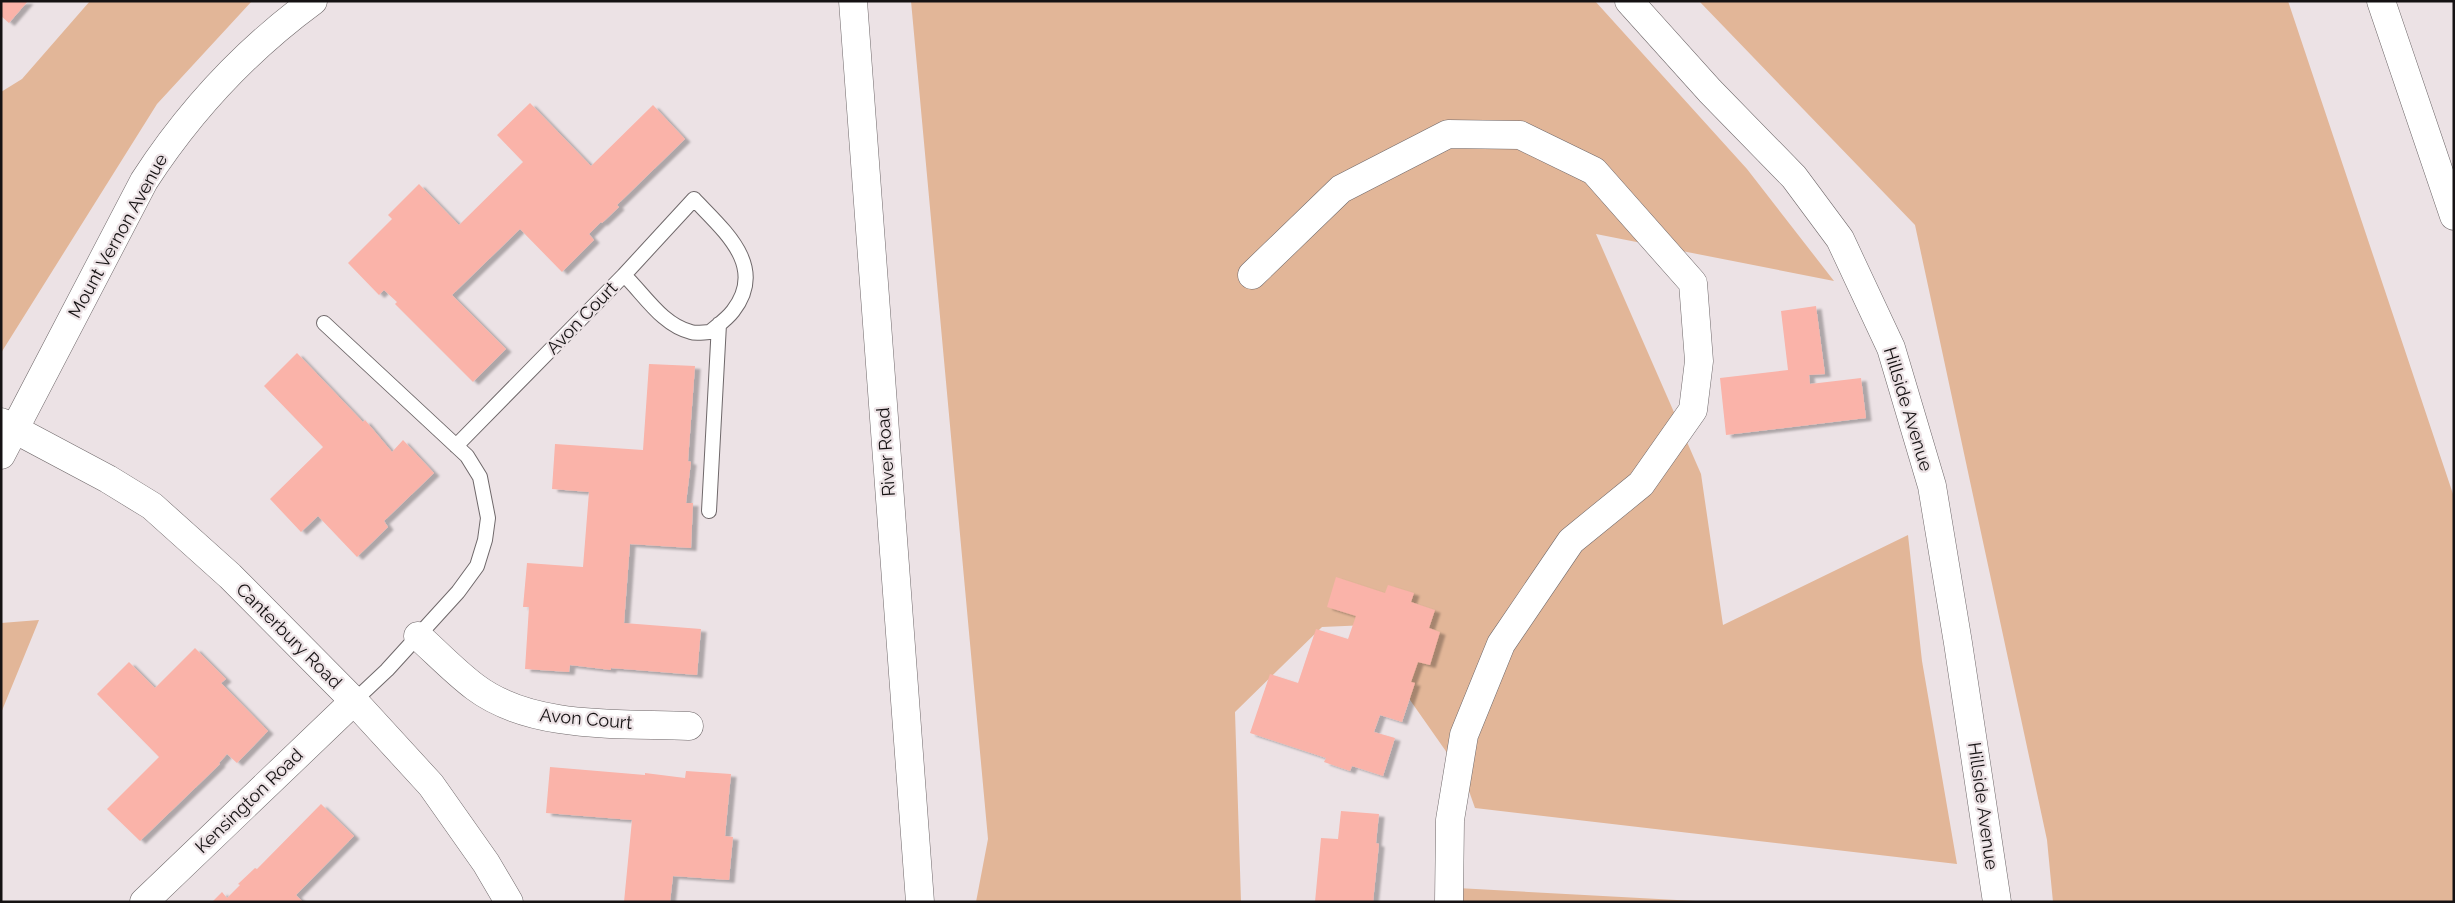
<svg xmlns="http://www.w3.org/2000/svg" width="2455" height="903" viewBox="0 0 2455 903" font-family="Raleway,sans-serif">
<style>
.green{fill:#e2b698}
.building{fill:#fab3a9;filter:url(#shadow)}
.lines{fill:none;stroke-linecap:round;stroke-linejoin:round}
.service-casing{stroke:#6f686a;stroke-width:16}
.minor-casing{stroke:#6f686a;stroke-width:29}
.secondary-casing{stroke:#6f686a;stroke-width:29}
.service{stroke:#fff;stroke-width:14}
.minor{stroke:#fff;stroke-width:28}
.secondary{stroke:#fff;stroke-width:28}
.labels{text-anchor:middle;stroke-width:4.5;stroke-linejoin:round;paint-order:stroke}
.street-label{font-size:18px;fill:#151213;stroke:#ece2e5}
</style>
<defs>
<filter id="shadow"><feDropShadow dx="5.5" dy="3" stdDeviation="1" flood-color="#0004"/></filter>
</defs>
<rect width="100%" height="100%" fill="#ece2e5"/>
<!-- green -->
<path class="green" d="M90 1H252L157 104 1 353V92L22 79Z
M911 1H1595L1747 169 1834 281 1596 234 1701 474 1723 625 1908 535 1922 661 1957 864 1475 808 1464 777 1410 700 1390 624 1322 627 1235 712 1241 902H976L988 839Z
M1699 1H2288L2454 497V902H2053L2047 840 1915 225Z
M39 620 1 713V623Z
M1439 887 1714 902H1437Z"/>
<!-- building -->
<path class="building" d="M1 1H28L9 23 1 16Z
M530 103 591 166 653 105 685 139 617 205 619 207 602 223 601 222 589 234 594 240 562 272 520 229 452 295 506 349 473 382 395 304 397 302 384 290 379 295 348 263 392 219 388 215 419 184 459 225 523 162 497 135Z
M1816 306 1825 374 1809 375 1810 384 1861 378 1866 418 1726 435 1720 378 1788 370 1781 311Z
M297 353 363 422 365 420 392 452 403 440 434 473 384 521 388 527 357 557 318 516 301 532 270 499 323 447 264 386Z
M649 364 695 366 688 461 691 462 686 503H693L691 548 630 544 624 623 701 629 697 675 611 668V670L570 665 569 672 525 669 529 607H523L527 563 583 567 589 492 552 489 555 444 643 450Z
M1336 577 1385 593 1388 585 1414 593 1411 602 1435 610 1429 628 1440 632 1430 665 1418 662 1411 682 1415 683 1402 722 1380 715 1374 732 1395 738 1383 776 1352 766 1350 771 1324 762 1326 758 1250 733 1270 674 1298 683 1316 629 1348 639 1356 616 1327 607Z
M195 648 226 679 221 683 268 731 237 763 227 754 219 763 220 764 140 841 107 809 159 757 97 694 129 662 155 688Z
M550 767 645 775V773L685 778 686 771 731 774 725 836 733 837 729 880 673 876 670 902H624L632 820 546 813Z
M321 804 354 836 296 895 303 902H212L222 892 227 898 240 885 238 884 255 868 257 869Z
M1341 811 1379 814 1376 843 1379 844 1373 902H1315L1321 838 1338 839Z"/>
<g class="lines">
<!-- service casing -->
<g class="service-casing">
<path id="service" d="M694 199C723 230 768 266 733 311 727 319 717 326 710 332 704 332 696 334 691 332 662 325 644 294 624 275Z
M324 323 467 456 480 477 488 518 485 540 477 566 458 592 387 670 354 701
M456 446 624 275
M709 511 719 324"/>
</g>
<!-- minor casing -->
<g class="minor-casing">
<path id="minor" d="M853 1 920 902
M1629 1 1710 91 1794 177 1840 239 1891 348 1932 486 1958 643 1997 902
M1252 275 1341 189 1448 134 1520 135 1594 171 1693 283 1699 361 1693 410 1641 484 1571 541 1501 644 1464 735 1450 820 1449 902
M1 422 108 479 152 506 230 576 354 701 431 785 486 863 509 902
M1 455 144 181C190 110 245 51 313 1
M418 636C437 653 455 672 475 687 532 730 621 723 689 726
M144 902 354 701"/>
</g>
<!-- secondary casing -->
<g class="secondary-casing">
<path id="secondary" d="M2381 1 2454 216"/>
</g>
<!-- service -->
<use href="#service" class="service"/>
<!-- minor -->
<use href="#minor" class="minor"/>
<!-- secondary -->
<use href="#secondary" class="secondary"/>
</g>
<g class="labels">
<!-- street labels -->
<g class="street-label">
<text transform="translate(118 236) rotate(-61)" y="6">Mount Vernon Avenue</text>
<text transform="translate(582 318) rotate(-46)" y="6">Avon Court</text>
<text transform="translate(1908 409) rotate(73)" y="6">Hillside Avenue</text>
<text transform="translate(886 452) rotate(-94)" y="6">River Road</text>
<text transform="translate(289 636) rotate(45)" y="6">Canterbury Road</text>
<text transform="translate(586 719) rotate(5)" y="6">Avon Court</text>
<text transform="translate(249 801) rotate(-44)" y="6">Kensington Road</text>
<text transform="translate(1983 806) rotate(82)" y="6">Hillside Avenue</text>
</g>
</g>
<!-- border -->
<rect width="2455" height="903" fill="none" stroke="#151213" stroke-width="5"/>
</svg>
